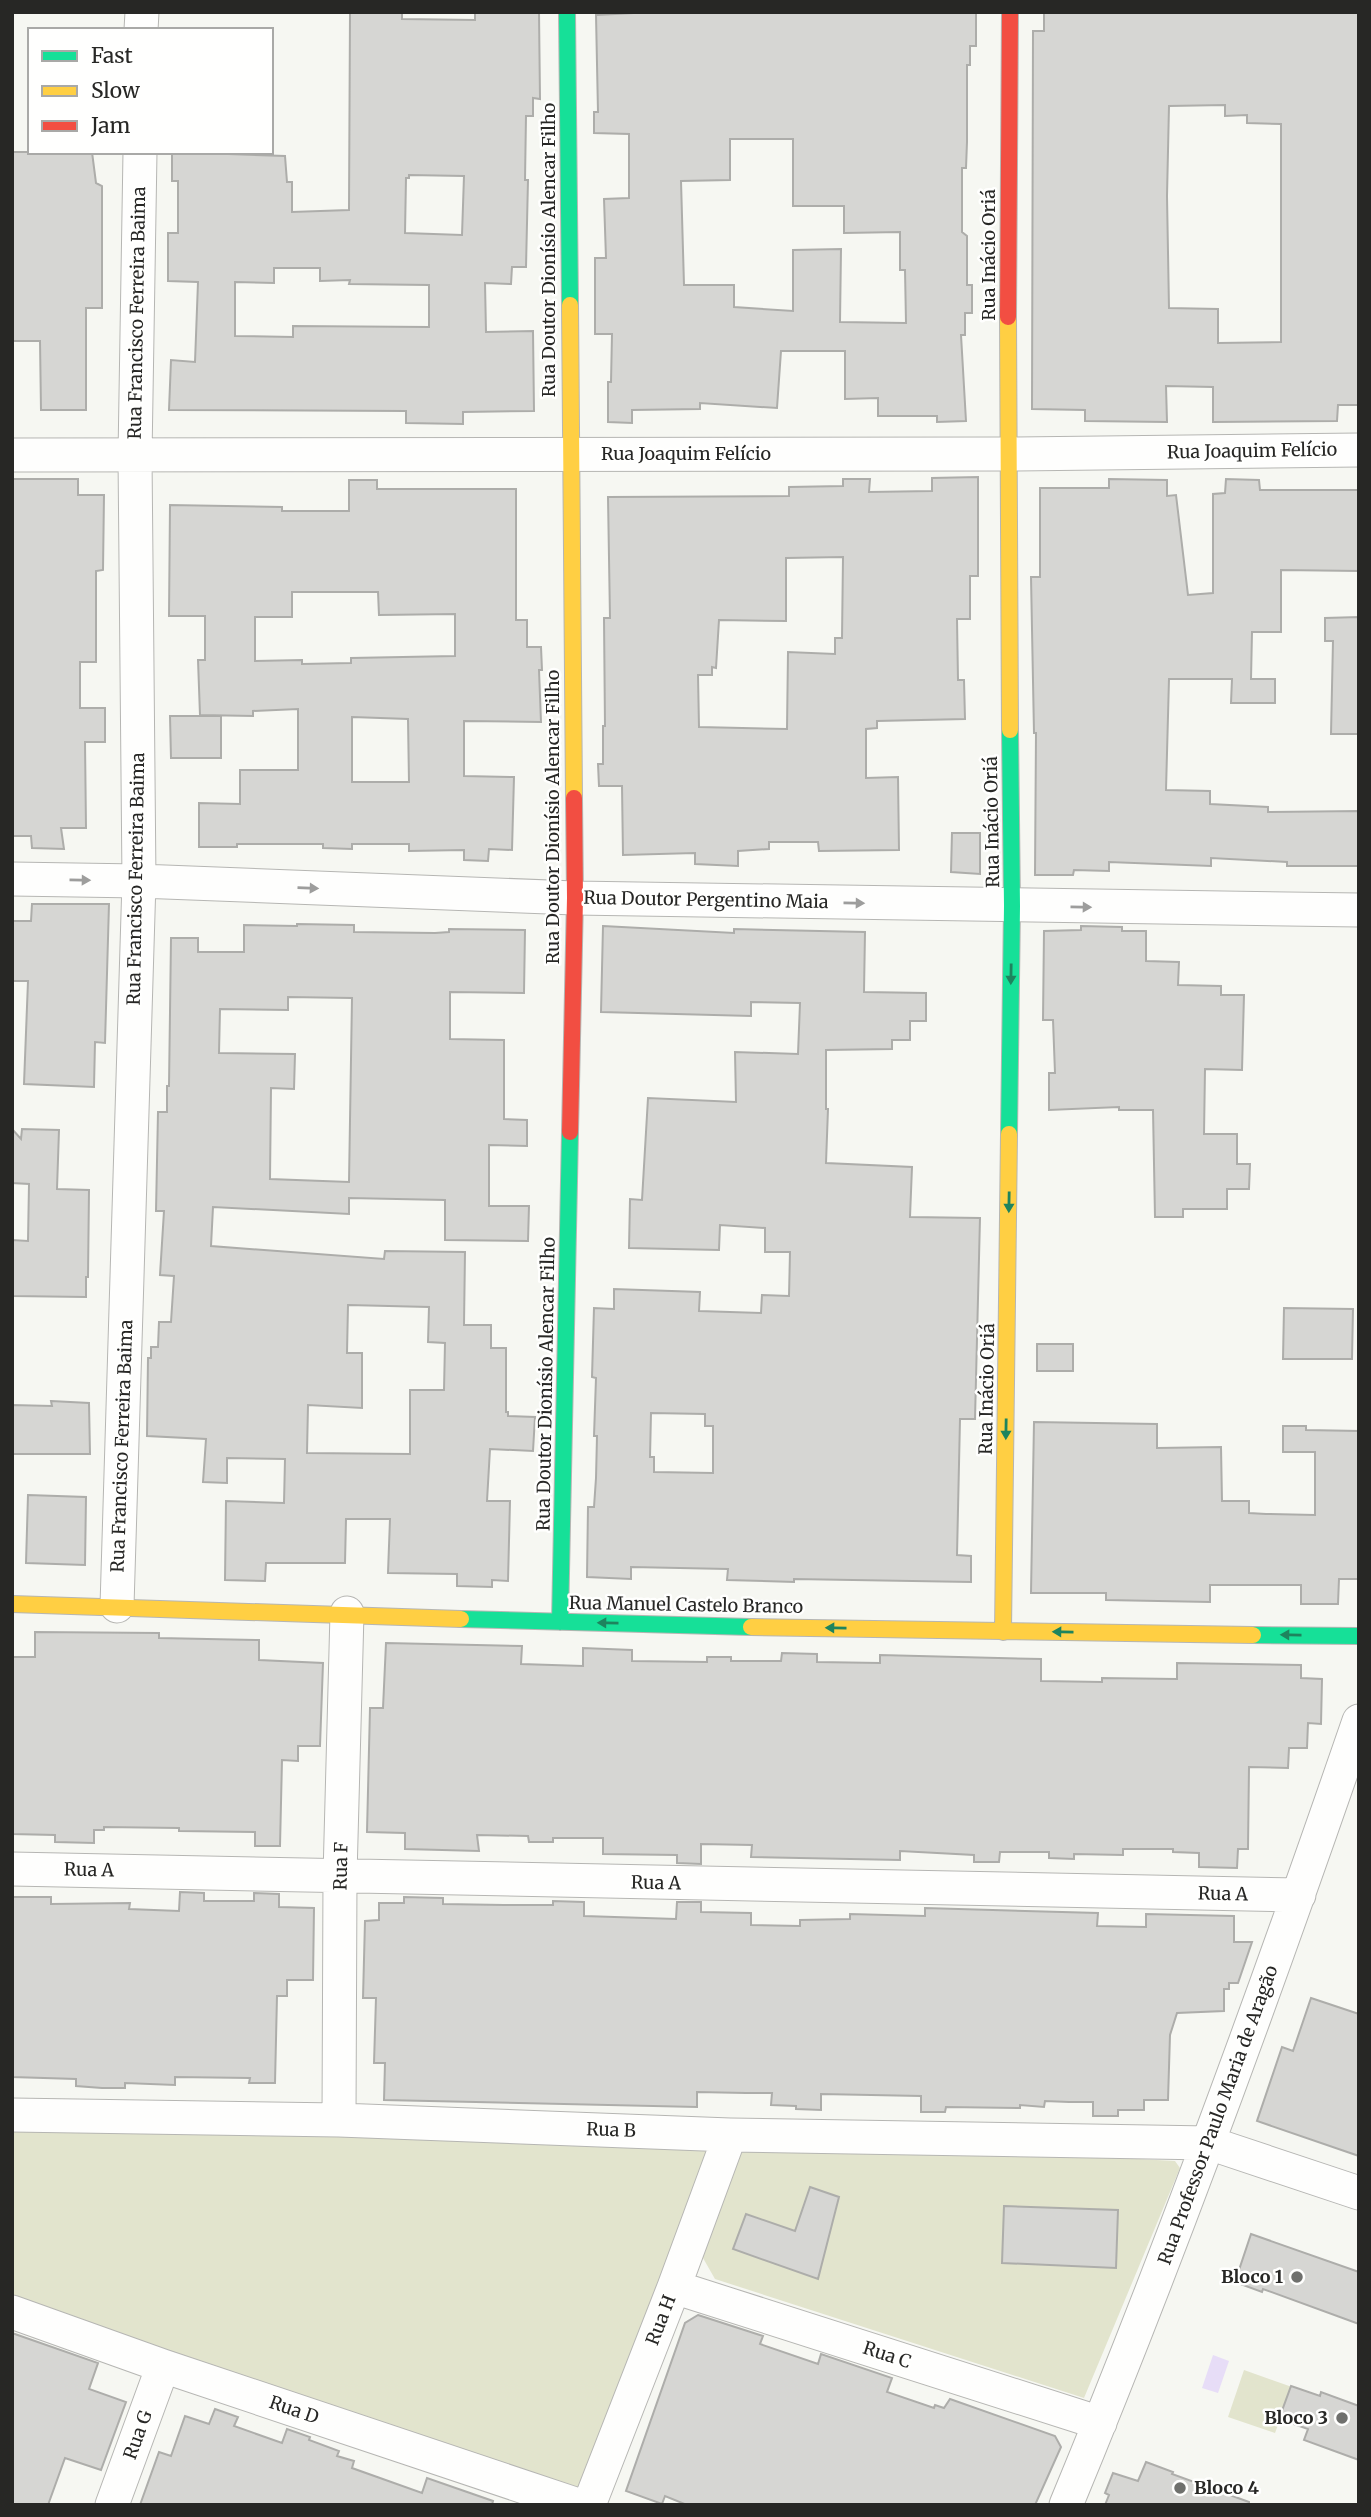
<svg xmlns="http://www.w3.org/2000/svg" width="1371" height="2517" viewBox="0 0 1371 2517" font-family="Merriweather,serif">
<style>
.green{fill:#e2e4cd}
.water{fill:#e7ddf7}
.building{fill:#d6d6d3;stroke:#adadaa;stroke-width:2;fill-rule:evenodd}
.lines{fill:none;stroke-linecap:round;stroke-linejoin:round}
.street-casing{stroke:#b6b6b3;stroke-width:35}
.fast-casing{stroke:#b6b6b3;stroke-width:18}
.slow-casing{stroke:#b6b6b3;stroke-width:18}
.jam-casing{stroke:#b6b6b3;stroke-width:18}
.street{stroke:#fefefd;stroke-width:33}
.fast{stroke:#16e098;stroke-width:16}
.slow{stroke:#ffcf43;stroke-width:16}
.jam{stroke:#f24e42;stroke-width:16}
.oneway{fill:#9d9d9c}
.oneway2{fill:#1e845e}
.poi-dot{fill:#6f706d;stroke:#fffffe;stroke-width:2.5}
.labels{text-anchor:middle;stroke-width:5;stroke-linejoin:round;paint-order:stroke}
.street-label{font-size:18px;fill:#272725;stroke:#fffffe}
.poi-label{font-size:18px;font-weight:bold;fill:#272725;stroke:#fffffe;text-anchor:end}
</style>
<rect width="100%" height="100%" fill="#f6f7f2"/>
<!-- green -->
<path class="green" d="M12 2121 730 2135 589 2505 12 2307Z
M748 2138 1175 2161 1180 2168 1084 2398 715 2279 699 2251Z
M1244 2370 1292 2387 1275 2433 1228 2417Z"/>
<!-- water -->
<path class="water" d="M1213 2355 1229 2361 1218 2393 1202 2388Z"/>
<!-- building -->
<path class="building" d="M350 12H402V19L475 20V12H539L540 99 533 98V116H526L525 180H528L526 267H512L511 284 485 283 486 332 533 331 534 411 463 412V424L406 423V411L169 410 171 360 195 362 198 282 168 281V233H178V181H172V152L285 156 287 182H292V212L349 210ZM409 175 464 176 462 235 405 233 406 178H409ZM274 268H320V281L350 280 349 284 429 285V327L293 326V337L235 336V282L274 283Z
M653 12H976V46H970V65H967V142L966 168H962V232L967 236V285H972V313H965V335H961L966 421 937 422V416H878V398L845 399V351H781L777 408 700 403V409L632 410V423L608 422V382H611L612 334H595V258H606L604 199 629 198V134L594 133V112H598L596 15ZM730 139H793V206H844V233L900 232V270H905L906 323 840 322 841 249 793 250V311L734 307V285H684L681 181 730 180Z
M1044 12H1359V405H1338L1337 421 1213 422V387L1166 386 1167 422 1085 421V410L1032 409 1033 31H1044ZM1225 105V116L1247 115V123L1281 124V342L1218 343V309L1169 308 1167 196 1169 106Z
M12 152H92L96 183 102 186V308H86V410H41L40 341H12Z
M978 477V576H970V619H957L958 680H964L965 719 877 721V728L866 729V778L898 777 899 850 819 851 818 842H769V849L738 851V866L695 864V853L623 855 622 786H599L598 764H603V726H605L604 618H610L608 497 789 496V487L843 486V479H870L869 492 932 491V478ZM843 557 842 638H835V654L788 652 787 729 699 727 698 675H712V667L716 668 719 620 786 621V558Z
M12 479H78V495H104L103 570 96 571V662H80V708H105V742H85L86 828H61L64 849 32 848 31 836H12Z
M1109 479 1167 480V496L1176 495 1188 595 1213 593V494L1225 493 1226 479 1259 480 1260 490H1359V571L1281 570V632H1252L1251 679H1275V703H1231L1232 679H1169L1166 790 1210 791V804L1268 807V812L1359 811V866H1287V862L1211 858V866L1109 862V871L1074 870 1073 875H1035L1036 733H1034L1031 577H1040V488H1109Z
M349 480H377V489H516V620H527V647H541L542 670H539L541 722 464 721V776L514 777 512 850 489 849 488 861 464 860V850L409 851V844H352V849L323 848V844H237V847H199V803L240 804V770H298V709L253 711V716L200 715 198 660H205V616H169L170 505 282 507V511H349ZM292 592H378L379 615 455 614V656L351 658V663L302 664V660L255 661V617H292ZM352 717 408 719 409 782H352Z
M1359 617V734H1331L1333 641H1325V618Z
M170 716H221V758H171Z
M952 833H980V874L951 872Z
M32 904H109L105 1043 95 1042 94 1087 24 1084 28 981H12V921H31Z
M297 924 354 925V932L435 933 449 932V929L525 930 524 993 450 992V1039L504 1040V1119L527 1120V1146L489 1145V1206H529L528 1241 445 1240V1200L349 1198V1214L213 1207 211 1246 384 1259 385 1251 465 1252 464 1325H491V1348H506V1412H508V1416L535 1417 533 1451 490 1449 487 1501H510L508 1581 492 1580V1587L457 1586V1574L388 1573 390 1519H346L345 1563H266L265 1581 225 1580 226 1501 284 1503 285 1459 227 1458V1483L203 1482 206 1439 147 1436 148 1358H151V1347H158L159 1322H171L174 1276 160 1275 164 1211H156L158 1112H167V1086H169L171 938H198V952H244V925L297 926ZM288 997 352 998 349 1182 270 1179 271 1088 294 1089 295 1054 219 1053 220 1009 288 1010ZM348 1305 429 1307 428 1342 445 1343 444 1390H410V1454L307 1453 308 1405 362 1408V1353H347Z
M603 926 734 933V929L865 932 864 992 926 993V1021H910V1040H892V1049L826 1050V1109H828L826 1163 912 1167 910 1217 980 1218 975 1419H960L957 1555 971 1556V1582L794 1579V1582L727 1580 728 1569 631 1567V1579L587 1577 588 1507H594L596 1478 597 1436H594L596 1378 592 1377 594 1308 614 1309V1289L700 1292 699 1311 761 1313 762 1295 789 1296 790 1252H765V1228L720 1225 719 1250 629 1248 630 1199 642 1200 648 1098 736 1102 735 1052 798 1054 800 1003 751 1002V1016L601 1012ZM651 1413 705 1414V1426H713V1473L654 1472V1457H650Z
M1081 926 1122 927V931H1146V961L1179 962 1178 985 1221 986V995H1244L1242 1070 1205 1069 1204 1134H1237V1164H1250L1249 1189H1227V1209H1183V1217H1155L1153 1110H1119V1107L1049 1110V1073H1055L1053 1020H1043L1044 931 1081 930Z
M12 1129 21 1139 22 1129 59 1130 57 1189 89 1190 88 1277H86V1297L12 1296V1240L28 1241 29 1184 12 1183Z
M1284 1308 1353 1309 1352 1359H1283Z
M1037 1344H1073V1371H1037Z
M51 1401 89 1403 90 1454H12V1405L52 1406Z
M1034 1422 1157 1424V1448L1221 1447 1222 1501H1249V1513L1266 1514 1315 1515V1452H1283V1426H1306V1430L1359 1431V1579H1339L1338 1604H1301V1585H1210V1602L1106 1600V1593H1031Z
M28 1495 86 1497 85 1565 26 1563Z
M35 1632 159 1633V1638L259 1640V1660L323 1663 320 1746H298V1761L282 1760 280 1846H255V1832L179 1831V1828L104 1827V1830H94V1843L55 1842V1835L12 1834V1657H35Z
M386 1643 522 1646 521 1664 583 1666V1648L632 1650V1661L707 1662V1657H731V1661H781L782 1653 817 1654V1662L880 1663V1655L1041 1659V1681L1102 1682V1678L1177 1679V1663L1301 1665V1678L1322 1679 1321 1724 1308 1723 1307 1748H1289L1288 1768 1249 1767 1248 1849H1238L1237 1868 1199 1867V1853L1173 1852V1849H1123V1855L1074 1854V1859L1049 1858V1852H1000L999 1862H974V1855L900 1851V1860L751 1857 752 1845 701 1844V1864L677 1863V1855L603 1854V1838H553V1842H529L528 1836 477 1835 479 1851 405 1849V1833L367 1832 370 1708H383Z
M180 1892 204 1893V1901H254V1893L279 1894V1907L314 1908 313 1980H287V1996H277L275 2083H249L250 2078 175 2077V2085L125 2083V2088H102L76 2086V2079L12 2077V1897H51V1904L130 1903 129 1909 179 1911Z
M404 1897 443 1898V1904L504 1905H553V1901L584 1902V1916L676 1919 677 1902H701V1912L751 1913V1925L800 1926V1920L850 1919V1914L925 1916V1908L1098 1913 1097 1926 1146 1927V1914L1234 1916V1942H1252L1238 1983H1229V1989H1224V2011L1177 2013 1170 2035 1168 2100H1144V2110H1118V2116H1093V2102H1069L1045 2101 1044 2107 1020 2105V2108L946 2107 945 2112H921V2096L821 2094V2110L796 2109V2106L771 2105 772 2093H746L697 2092V2107L384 2100 385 2063H374L376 1998H363L365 1921 379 1920V1903H404Z
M1311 1998 1359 2014V2156L1257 2121 1282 2047 1293 2051Z
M810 2187 839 2197 818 2279 733 2249 746 2214 795 2231Z
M1004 2206 1118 2210 1116 2268 1002 2263Z
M1251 2234 1359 2272V2324L1263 2289 1262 2292 1235 2282Z
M698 2315 763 2336 760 2344 818 2364 821 2354 892 2378 887 2392 934 2408 935 2405 944 2408 950 2399 1055 2436 1061 2447 1035 2505H687L665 2496 662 2504 626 2491 685 2323Z
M12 2333 98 2363 89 2389 126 2402 101 2470 65 2458 48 2505H12Z
M1291 2386 1320 2396 1321 2392 1359 2406V2460L1304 2440 1308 2429 1279 2419Z
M215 2409 238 2417 234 2426 282 2443 287 2429 310 2437 309 2440 339 2451 337 2456 354 2461 352 2468 422 2493 427 2478 493 2501 492 2505H140L159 2452 171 2456 185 2416 209 2424Z
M1146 2462 1173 2472 1172 2474 1249 2502V2505H1105L1109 2495 1105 2493 1113 2473 1138 2481Z"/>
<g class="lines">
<!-- street casing -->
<g class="street-casing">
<path id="street" d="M141 30 142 12
M12 455 1007 454 1359 450
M12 879 139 881 575 898 1359 910
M117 1606 139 881 135 456 140 152
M12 1869 1299 1895
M12 2115 339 2120 730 2135 1209 2143 1359 2193
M339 2120 340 1876 347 1613
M674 2287 1100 2423
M12 2312 163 2366 578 2505
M112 2505 163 2366
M589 2505 674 2287 730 2135
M1066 2505C1173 2247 1268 1985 1359 1721"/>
</g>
<!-- fast casing -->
<g class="fast-casing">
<path id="fast" d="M567 12 570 305
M1009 1134 1012 906 1010 730
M461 1619 751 1627
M560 1622 570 1132
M1253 1635 1359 1636"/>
</g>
<!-- slow casing -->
<g class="slow-casing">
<path id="slow" d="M570 305 574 798
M1008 317 1010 730
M12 1604 461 1619
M751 1627 1253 1635
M1003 1632 1009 1134"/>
</g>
<!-- jam casing -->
<g class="jam-casing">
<path id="jam" d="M1008 317 1010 12
M570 1132 575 898 574 798"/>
</g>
<!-- street -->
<use href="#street" class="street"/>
<!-- fast -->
<use href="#fast" class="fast"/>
<!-- slow -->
<use href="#slow" class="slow"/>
<!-- jam -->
<use href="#jam" class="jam"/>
</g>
<!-- one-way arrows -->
<defs><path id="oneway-solid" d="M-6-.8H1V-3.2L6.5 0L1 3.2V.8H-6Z" transform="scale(1.75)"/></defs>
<g class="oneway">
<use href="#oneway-solid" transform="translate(80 880) rotate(1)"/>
<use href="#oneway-solid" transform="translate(308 888) rotate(2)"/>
<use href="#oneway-solid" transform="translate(854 903) rotate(1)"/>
<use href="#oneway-solid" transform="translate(1081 907) rotate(1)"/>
</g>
<g class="oneway2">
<use href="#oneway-solid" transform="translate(1011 974) rotate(91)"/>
<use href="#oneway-solid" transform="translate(1009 1202) rotate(91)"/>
<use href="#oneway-solid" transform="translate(1006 1429) rotate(91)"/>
<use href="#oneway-solid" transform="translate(608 1623) rotate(-179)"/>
<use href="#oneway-solid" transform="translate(836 1628) rotate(-179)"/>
<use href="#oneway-solid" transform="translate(1063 1632) rotate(-179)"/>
<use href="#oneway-solid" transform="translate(1291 1635) rotate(-179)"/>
</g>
<!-- markers -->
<g class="poi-dot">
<circle cx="1297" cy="2277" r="7"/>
<circle cx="1342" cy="2418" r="7"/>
<circle cx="1180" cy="2488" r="7"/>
</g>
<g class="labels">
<!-- street labels -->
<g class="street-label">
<text transform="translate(549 250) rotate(-90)" y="6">Rua Doutor Dionísio Alencar Filho</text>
<text transform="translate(989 255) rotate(-90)" y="6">Rua Inácio Oriá</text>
<text transform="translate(137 313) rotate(-89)" y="6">Rua Francisco Ferreira Baima</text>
<text transform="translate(1252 451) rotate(-1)" y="6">Rua Joaquim Felício</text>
<text x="686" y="460">Rua Joaquim Felício</text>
<text transform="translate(553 817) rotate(-90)" y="6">Rua Doutor Dionísio Alencar Filho</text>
<text transform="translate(992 822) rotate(-91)" y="6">Rua Inácio Oriá</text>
<text transform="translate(136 879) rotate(-89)" y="6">Rua Francisco Ferreira Baima</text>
<text transform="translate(706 900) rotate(1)" y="6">Rua Doutor Pergentino Maia</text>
<text transform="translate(546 1384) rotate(-89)" y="6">Rua Doutor Dionísio Alencar Filho</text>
<text transform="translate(987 1389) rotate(-89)" y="6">Rua Inácio Oriá</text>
<text transform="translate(122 1446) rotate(-88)" y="6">Rua Francisco Ferreira Baima</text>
<text transform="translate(686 1605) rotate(1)" y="6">Rua Manuel Castelo Branco</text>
<text transform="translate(341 1866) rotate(-89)" y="6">Rua F</text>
<text transform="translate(89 1870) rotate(1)" y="6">Rua A</text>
<text transform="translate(656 1883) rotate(1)" y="6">Rua A</text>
<text transform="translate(1223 1894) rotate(1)" y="6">Rua A</text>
<text transform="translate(1218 2115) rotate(-70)" y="6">Rua Professor Paulo Maria de Aragão</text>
<text transform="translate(611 2130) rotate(2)" y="6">Rua B</text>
<text transform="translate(661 2320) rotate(-69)" y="6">Rua H</text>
<text transform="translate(887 2355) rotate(18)" y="6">Rua C</text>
<text transform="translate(294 2410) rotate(19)" y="6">Rua D</text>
<text transform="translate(138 2435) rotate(-70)" y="6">Rua G</text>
</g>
<!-- poi labels -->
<g class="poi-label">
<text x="1283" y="2283">Bloco 1</text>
<text x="1328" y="2424">Bloco 3</text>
<text x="1194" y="2494" text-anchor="start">Bloco 4</text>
</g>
</g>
<!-- border -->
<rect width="1371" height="2517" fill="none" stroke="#272725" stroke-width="28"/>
<!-- legend -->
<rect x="28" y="28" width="245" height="126" fill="#fffffe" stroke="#a9a9a7" stroke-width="2"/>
<rect x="42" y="51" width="35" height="10" fill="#16e098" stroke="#a9a9a7" stroke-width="2"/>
<text x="91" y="63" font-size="21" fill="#272725">Fast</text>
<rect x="42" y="86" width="35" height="10" fill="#ffcf43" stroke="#a9a9a7" stroke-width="2"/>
<text x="91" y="98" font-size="21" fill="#272725">Slow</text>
<rect x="42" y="121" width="35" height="10" fill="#f24e42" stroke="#a9a9a7" stroke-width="2"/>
<text x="91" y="133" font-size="21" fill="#272725">Jam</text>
</svg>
